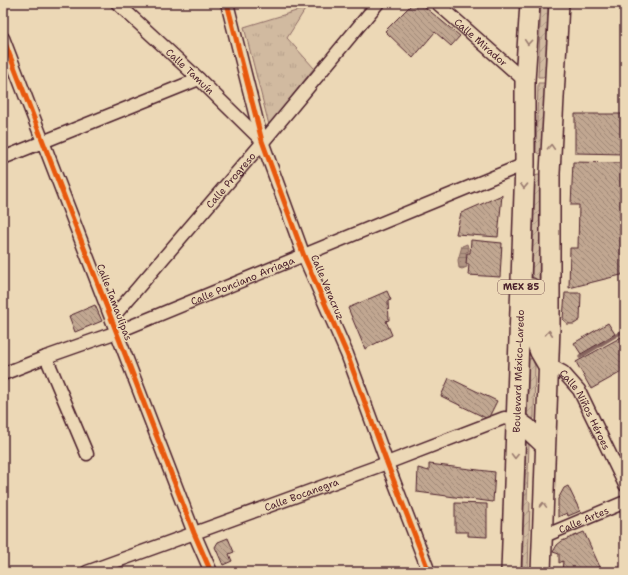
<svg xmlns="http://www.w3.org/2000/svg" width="628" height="575" viewBox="0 0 628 575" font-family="'Shantell Sans',sans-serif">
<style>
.grass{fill:url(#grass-tufts);stroke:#8e6c66}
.garden{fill:url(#garden-furrows);stroke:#8e6c66}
.water{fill:url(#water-rules);stroke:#87655f}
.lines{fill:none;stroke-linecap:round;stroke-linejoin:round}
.stream{stroke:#87655f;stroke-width:3.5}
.building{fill:url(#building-back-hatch);stroke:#4a1f2b}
.minor-casing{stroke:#4a1f2b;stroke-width:15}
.primary-casing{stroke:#4a1f2b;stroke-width:22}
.minor{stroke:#ecd8b6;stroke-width:12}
.primary{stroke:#ecd8b6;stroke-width:19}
.cycleway-casing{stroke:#ecd8b6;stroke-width:8}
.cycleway{stroke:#e8590c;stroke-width:5}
.oneway{stroke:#9b7c70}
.labels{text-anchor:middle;stroke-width:3;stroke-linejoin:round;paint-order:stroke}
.shield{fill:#ecd8b6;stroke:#7b5655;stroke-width:1}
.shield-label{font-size:9px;font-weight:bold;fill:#4a1f2b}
.street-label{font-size:10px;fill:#4a1f2b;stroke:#ecd8b6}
</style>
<defs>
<pattern id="grass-tufts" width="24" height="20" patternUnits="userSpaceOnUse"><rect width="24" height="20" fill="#d1baa0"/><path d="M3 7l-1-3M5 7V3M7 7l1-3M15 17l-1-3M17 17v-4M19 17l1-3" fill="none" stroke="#b59f8a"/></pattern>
<pattern id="garden-furrows" width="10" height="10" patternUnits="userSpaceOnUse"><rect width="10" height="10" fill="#d1baa0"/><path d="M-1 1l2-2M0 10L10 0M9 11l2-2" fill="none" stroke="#b59f8a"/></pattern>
<pattern id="water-rules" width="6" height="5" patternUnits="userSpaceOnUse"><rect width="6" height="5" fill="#b09482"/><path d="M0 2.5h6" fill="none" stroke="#91786b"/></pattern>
<pattern id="building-back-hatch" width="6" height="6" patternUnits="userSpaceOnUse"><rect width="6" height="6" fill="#c1a791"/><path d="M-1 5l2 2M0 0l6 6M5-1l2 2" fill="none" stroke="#9f8777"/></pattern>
</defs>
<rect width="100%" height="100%" fill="#ecd8b6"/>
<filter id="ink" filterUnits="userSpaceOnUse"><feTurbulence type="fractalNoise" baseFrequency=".025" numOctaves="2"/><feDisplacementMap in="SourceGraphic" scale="8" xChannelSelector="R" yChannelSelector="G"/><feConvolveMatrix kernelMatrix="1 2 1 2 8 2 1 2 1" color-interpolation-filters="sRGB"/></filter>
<g filter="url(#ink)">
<!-- grass -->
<path class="grass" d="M306 8 287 38 314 68 269 125 244 27Z"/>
<!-- garden -->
<path class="garden" d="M541 3H548L545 77H538Z
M538 83H545L542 153 539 154 536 152Z
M538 175 542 176 537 343 535 299 532 272 535 176Z
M532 358 535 366 534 418 532 420 528 419 527 416 529 359Z
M526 441 529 445 527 500 530 502 528 572H522Z"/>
<!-- water -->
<path class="water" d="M467 244 469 251 466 252 467 267 462 269 459 268 458 260 462 246Z"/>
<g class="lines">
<!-- stream -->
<path class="stream" d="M580 357 625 330"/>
</g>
<!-- building -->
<path class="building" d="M413 3H420L460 36 451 46 435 32 413 58 385 31Z
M575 114H625V154L575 153Z
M573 162 625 163V274L569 288 570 248H578L579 205H571Z
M502 195 498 237 456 234 461 213Z
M471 240 502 243 500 277 468 275 469 264H466L467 253H470Z
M387 291 391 300 388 301 389 320 386 321 392 335 365 349 348 308Z
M565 293H581L580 320 574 324H567L563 319Z
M95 305 102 321 75 332 69 316Z
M608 323 615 334 581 354 574 343Z
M625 335V370L591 389 576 362Z
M449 378 497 401 488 419 441 396Z
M429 464 495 472 493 502 417 492 418 468 429 471Z
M568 486 580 511 568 516 567 513 558 517V499L564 488Z
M455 503 487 504V537L468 536V532H455Z
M584 532 600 567 588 572H562L563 561 559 563V554L553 552 557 545 562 541Z
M228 538 234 552 229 554 232 561 223 565 215 547 218 542Z"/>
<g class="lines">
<!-- minor casing -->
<g class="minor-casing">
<g id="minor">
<path id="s1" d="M117 3 199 79 262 141"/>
<path d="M227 3 262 141 304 256 347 354 387 463 429 572"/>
<path id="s2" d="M437 3 525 81"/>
<path d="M3 38 194 533 211 572"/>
<path d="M3 158 199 79"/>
<path id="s3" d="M112 318 263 142 378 3"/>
<path d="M46 357 87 454"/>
<path id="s4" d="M548 364 563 372 579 390 625 485"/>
<path id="s5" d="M3 374 46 357 117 332 525 164"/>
<path id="s6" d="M542 537 625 502"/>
<path id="s7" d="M87 572 387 463 504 418 516 420"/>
</g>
</g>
<!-- primary casing -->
<g class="primary-casing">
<g id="primary">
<path d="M531 288 535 339 540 352 547 364"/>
<path d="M516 420 527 428 545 445"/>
<path id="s8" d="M511 572 525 164V81L530 3"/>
<path d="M541 572 550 328V173L559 3"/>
</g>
</g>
<!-- minor -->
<use href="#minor" class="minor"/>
<!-- primary -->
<use href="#primary" class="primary"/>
<!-- cycleway casing -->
<g class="cycleway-casing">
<path id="cycleway" d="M227 3 262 141 304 256 347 354 387 463 429 572
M3 38 194 533 211 572"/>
</g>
<!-- cycleway -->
<use href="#cycleway" class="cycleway"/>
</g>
<!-- one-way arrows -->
<defs><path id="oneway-chevron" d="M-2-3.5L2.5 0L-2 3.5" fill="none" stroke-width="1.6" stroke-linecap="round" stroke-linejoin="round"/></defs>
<g class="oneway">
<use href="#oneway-chevron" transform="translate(528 42) rotate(94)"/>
<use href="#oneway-chevron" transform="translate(551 147) rotate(-87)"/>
<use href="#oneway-chevron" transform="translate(524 186) rotate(92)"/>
<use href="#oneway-chevron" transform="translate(549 333) rotate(-87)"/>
<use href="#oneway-chevron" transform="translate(515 456) rotate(91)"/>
<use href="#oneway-chevron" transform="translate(543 505) rotate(-88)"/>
</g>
</g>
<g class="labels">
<!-- shield labels -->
<rect class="shield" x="498" y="280" width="46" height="14" rx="3"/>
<g class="shield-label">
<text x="521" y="290">MEX 85</text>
</g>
<!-- street labels -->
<g class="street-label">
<text dy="4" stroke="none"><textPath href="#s2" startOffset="59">Calle Mirador</textPath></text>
<text dy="4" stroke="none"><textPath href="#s1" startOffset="100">Calle Tamuín</textPath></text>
<text dy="4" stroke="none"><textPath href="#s3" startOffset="182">Calle Progreso</textPath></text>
<text dy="4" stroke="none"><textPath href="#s5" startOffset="257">Calle Ponciano Arriaga</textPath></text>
<text transform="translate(328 287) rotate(67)" y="4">Calle Veracruz</text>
<text transform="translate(115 302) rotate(69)" y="4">Calle Tamaulipas</text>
<text dy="4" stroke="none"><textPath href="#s8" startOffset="201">Boulevard México-Laredo</textPath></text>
<text dy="4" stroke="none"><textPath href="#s4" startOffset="61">Calle Niños Héroes</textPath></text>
<text dy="4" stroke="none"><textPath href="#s7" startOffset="228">Calle Bocanegra</textPath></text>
<text dy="4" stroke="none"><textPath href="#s6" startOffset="45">Calle Artes</textPath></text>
</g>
</g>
<!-- margin -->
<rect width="628" height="575" fill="none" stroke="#ecd8b6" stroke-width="16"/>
<rect x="8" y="8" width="612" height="559" fill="none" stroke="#4a1f2b" stroke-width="1.5" filter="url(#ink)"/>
</svg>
